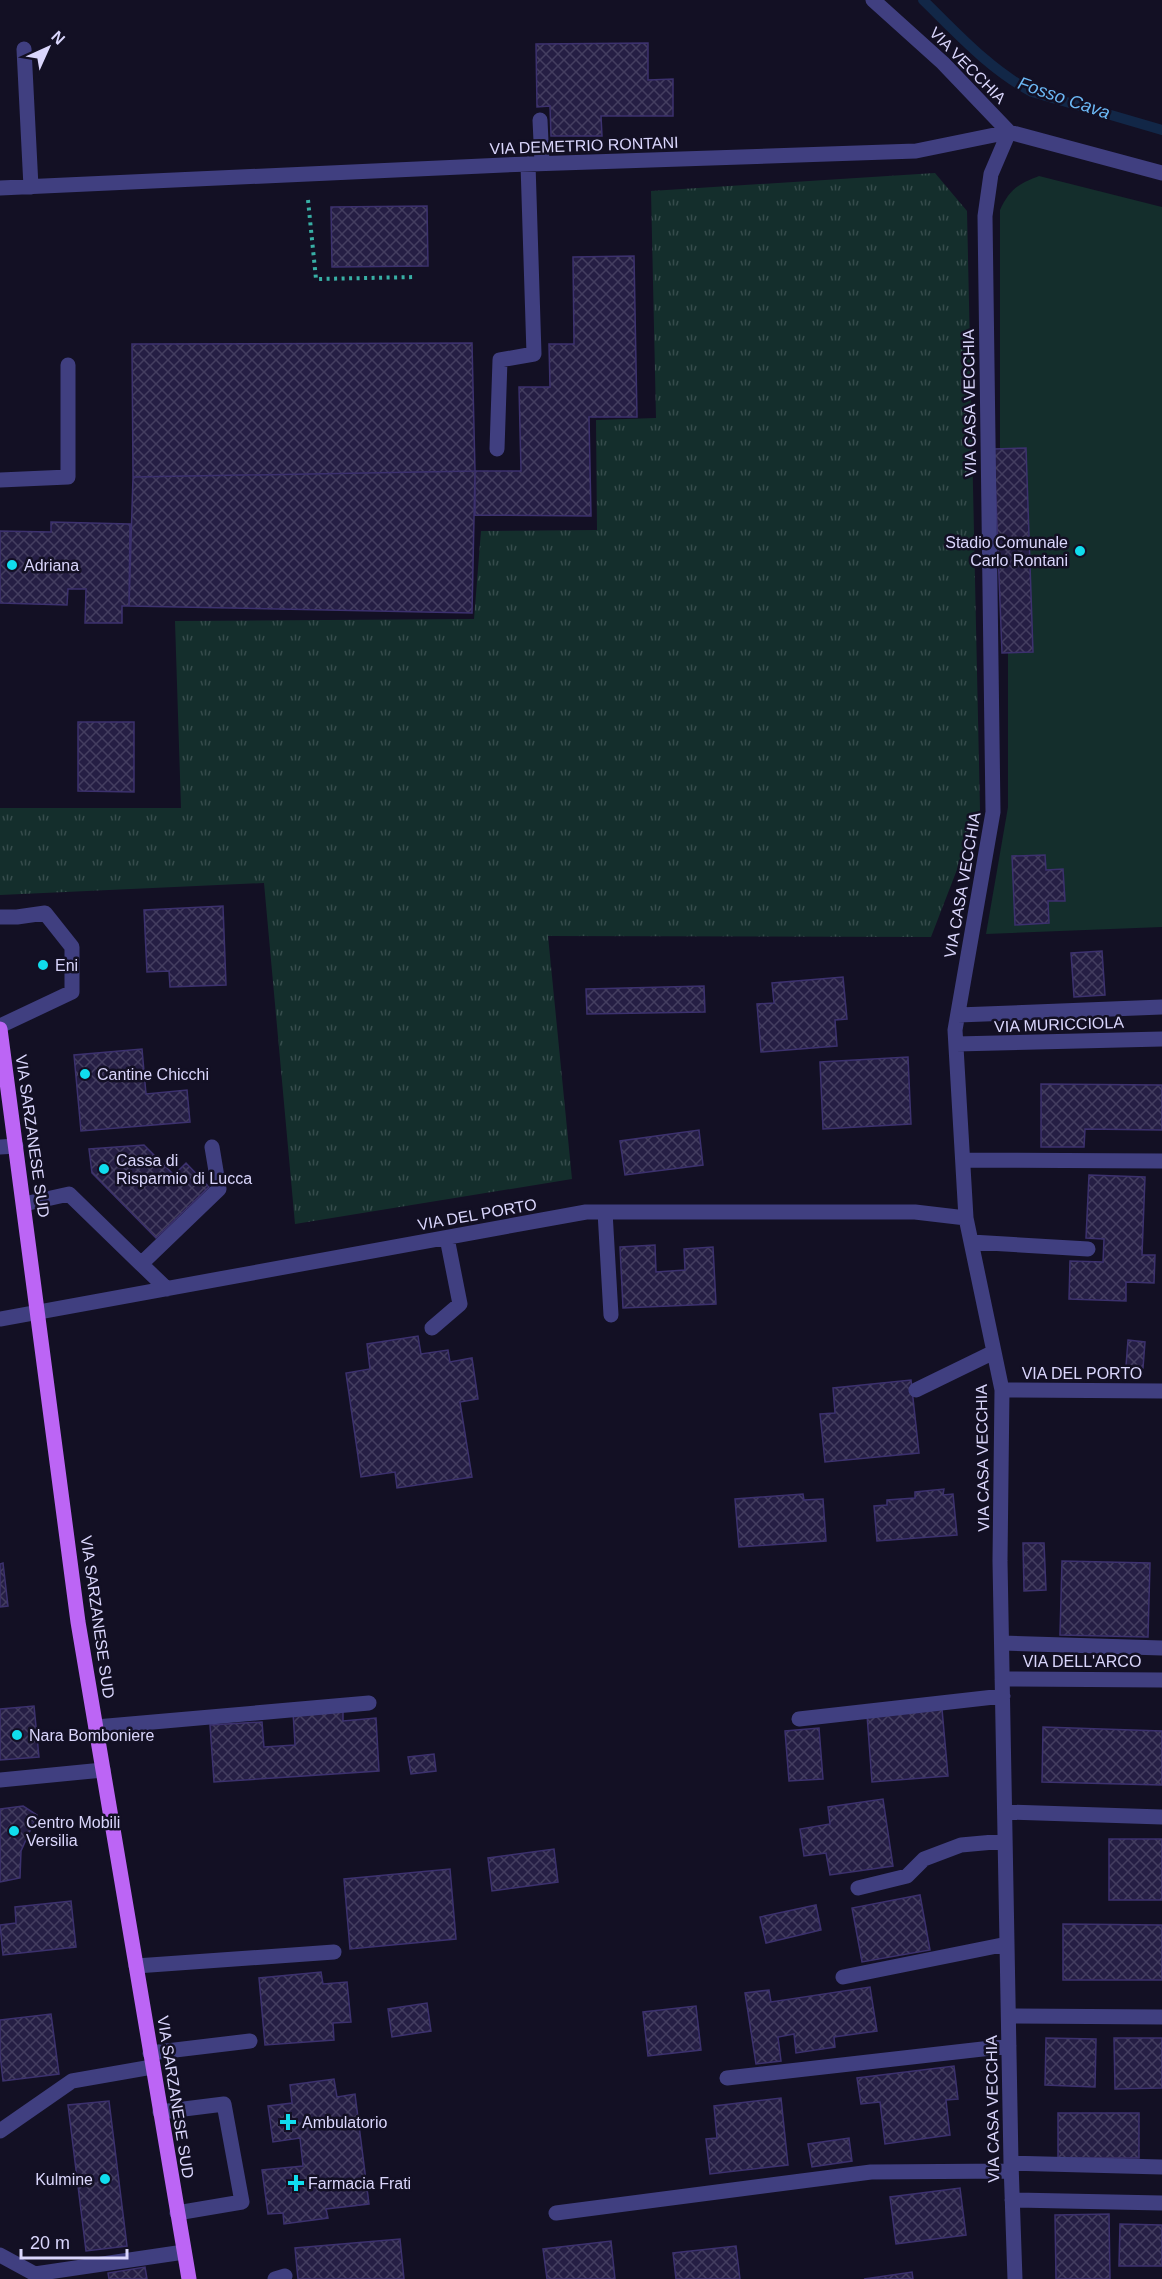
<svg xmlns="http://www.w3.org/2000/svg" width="1162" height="2279" viewBox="0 0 1162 2279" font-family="Helvetica,sans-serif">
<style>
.grass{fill:url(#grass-tufts)}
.pitch{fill:#142e2c}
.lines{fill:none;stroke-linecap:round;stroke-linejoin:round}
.stream{stroke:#122747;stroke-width:10}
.building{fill:url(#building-cross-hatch);stroke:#3c316e;stroke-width:1.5}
.path{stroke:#38afa5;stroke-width:4;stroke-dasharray:3 4.5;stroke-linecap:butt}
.minor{stroke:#403f80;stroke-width:15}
.major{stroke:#bc65f5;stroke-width:15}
.poi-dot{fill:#10ddee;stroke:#131024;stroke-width:2}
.labels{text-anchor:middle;stroke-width:5;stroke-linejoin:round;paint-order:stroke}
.street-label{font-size:16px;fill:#dad6fc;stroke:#131024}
.poi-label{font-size:16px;fill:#dad6fc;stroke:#131024;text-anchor:start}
.water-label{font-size:18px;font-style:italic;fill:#6cb8f5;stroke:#131024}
</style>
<defs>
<pattern id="grass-tufts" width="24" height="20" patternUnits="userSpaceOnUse" patternTransform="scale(1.5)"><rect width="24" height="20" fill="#142e2c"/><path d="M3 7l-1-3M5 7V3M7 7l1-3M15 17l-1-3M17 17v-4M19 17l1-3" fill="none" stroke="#364c4c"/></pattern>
<pattern id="building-cross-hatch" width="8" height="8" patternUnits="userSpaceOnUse" patternTransform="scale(1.5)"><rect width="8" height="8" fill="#251e44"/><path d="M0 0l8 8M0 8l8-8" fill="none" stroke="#443e60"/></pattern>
</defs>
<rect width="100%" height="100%" fill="#131024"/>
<!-- grass -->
<path class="grass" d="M935 173 967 211 980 810 931 937 548 936 572 1179 295 1224 264 883 0 895V808H181L175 621 474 619 481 531 597 530 596 420 656 418 651 191Z"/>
<!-- pitch -->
<path class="pitch" d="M1039 176 1162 207V927L986 934 1008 807V653H1002L994 449 1000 448V210C1010 189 1018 184 1039 176Z"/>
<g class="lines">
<!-- stream -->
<path class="stream" d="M923 0C957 33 989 69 1032 92L1162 130"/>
</g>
<!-- building -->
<path class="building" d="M648 43V80L673 79V116H601L602 136H551L550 106 537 107 536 44Z
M427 206 428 266 332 267 331 207Z
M634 256 637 417H589L591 516 475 515V471H521L519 387H550L549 344H574L573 257Z
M472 343 475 471 133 477 132 344Z
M1026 448 1033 652 1002 653 994 449Z
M475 471 472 613 129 606 133 477Z
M51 522 130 524 129 606H122V623H85L86 589H68L67 605 0 603V531L51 532Z
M78 722H134V792L78 791Z
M1045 855 1046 870 1063 869 1065 901H1048L1049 923 1015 925 1012 856Z
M223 906 226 985 170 987 169 971 147 972 144 910Z
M1102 951 1105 995 1074 997 1071 953Z
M843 977 847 1019 835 1020 837 1046 761 1052 757 1004 774 1003 772 983Z
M704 986 705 1012 587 1014 586 989Z
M142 1049 146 1094 187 1090 190 1122 81 1131 74 1055Z
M908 1057 911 1124 823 1129 820 1062Z
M1041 1084 1162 1085V1130L1085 1129 1084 1147H1041Z
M699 1130 703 1165 625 1175 620 1141Z
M144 1145 174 1175 186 1163 209 1187 156 1238 92 1173 89 1149Z
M1089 1175 1145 1177 1142 1255H1155L1154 1283 1126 1282V1301L1069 1299 1070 1261 1103 1262 1104 1239 1086 1238Z
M655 1245 656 1272 685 1270 684 1249 713 1247 716 1304 623 1308 620 1247Z
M418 1336 421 1354 448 1350 450 1362 472 1358 478 1399 460 1402 472 1477 397 1488 395 1472 361 1477 346 1373 370 1369 367 1344Z
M1128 1340 1145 1342 1143 1368 1126 1366Z
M911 1380 919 1453 825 1462 820 1414 835 1413 833 1388Z
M944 1489 943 1495 953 1494 957 1535 877 1541 874 1506 887 1505V1500L915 1498V1492Z
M803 1494 804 1500 823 1499 826 1541 739 1547 735 1499Z
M1023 1543H1044L1046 1590 1024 1591Z
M1062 1561 1150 1563 1148 1637 1060 1635Z
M3 1563 8 1606 0 1607V1564Z
M34 1706 39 1757 0 1760V1709Z
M343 1709V1721L376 1718 379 1771 214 1782 210 1725 262 1722 264 1747 295 1745 293 1712Z
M942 1709 948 1776 872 1782 867 1715Z
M1043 1727 1162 1731V1785L1042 1782Z
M819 1728 823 1779 789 1781 785 1731Z
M434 1754 436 1771 411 1774 408 1757Z
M883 1799 893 1866 830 1875 826 1853 804 1856 800 1829 830 1824 828 1807Z
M23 1806 37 1815 21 1851 20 1878 0 1882V1809Z
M1109 1839H1162V1900H1109Z
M554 1849 558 1882 492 1891 488 1858Z
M450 1869 456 1939 350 1949 344 1879Z
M920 1895 930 1950 862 1962 852 1908Z
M71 1901 76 1947 3 1955 0 1925 16 1923 15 1907Z
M816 1905 821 1930 766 1943 760 1917Z
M1063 1924 1162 1925V1980H1063Z
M321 1972 323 1984 347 1982 351 2022 333 2023 334 2040 265 2045 259 1978Z
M870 1987 877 2031 834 2037 835 2047 796 2053 794 2034 778 2037 781 2061 756 2064 745 1993 769 1990 771 2002Z
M427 2003 431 2031 392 2037 388 2009Z
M696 2006 701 2050 648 2056 643 2012Z
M51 2014 59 2074 3 2081 0 2054V2020Z
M1046 2038 1096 2039 1095 2087 1045 2085Z
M1114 2038H1162V2088L1115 2089Z
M954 2066 958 2099 946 2100 950 2135 885 2144 880 2102 861 2104 857 2078Z
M334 2079 337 2097 355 2094 369 2204 326 2209 328 2218 284 2224 283 2213 268 2214 262 2170 303 2166 300 2138 273 2142 268 2106 292 2103 290 2085Z
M781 2098 788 2165 710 2174 706 2139 717 2138 714 2106Z
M109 2101 127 2246 86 2251 68 2105Z
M1058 2113H1139V2158H1058Z
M849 2138 852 2161 812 2167 808 2144Z
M960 2188 966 2235 896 2244 890 2197Z
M1109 2214 1110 2279H1056L1055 2215Z
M1120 2224 1162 2225V2266H1119Z
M400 2239 404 2279H298L295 2248Z
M611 2241 615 2279H547L543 2249Z
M736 2246 740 2279H676L673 2253Z
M145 2267 147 2279H109L108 2273Z
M912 2272 913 2279H864Z"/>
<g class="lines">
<!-- path -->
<path class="path" d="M308 200 316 279 416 277"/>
<!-- minor -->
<path class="minor" d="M873 0 943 63 1009 132 991 174 985 216 993 812 955 1030 966 1218 1002 1390 1000 1561 1011 2163 1015 2279
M24 49 31 187
M540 120 542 163
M0 188 504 165 916 151 1009 132 1162 173
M497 449 500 360 534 354 528 164
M0 480 68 477V365
M0 917H17L45 913 72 947V992L0 1026
M958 1015 1162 1007
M956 1044 1162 1039
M0 1147 16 1146
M963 1160 1162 1161
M24 1204 69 1194 141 1264 219 1189 212 1147
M605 1212 611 1315
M971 1242 1088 1249
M141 1264 167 1289
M0 1319 586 1212H915L966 1218
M432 1328 460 1304 447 1238
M916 1390 994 1352
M1002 1390 1162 1391
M1002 1643 1162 1648
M1002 1679 1162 1680
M799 1719 1003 1696
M96 1727 369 1703
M0 1780 103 1770
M1005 1812 1162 1817
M858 1888 907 1876 924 1859 961 1845 1005 1841
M136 1966 334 1952
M843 1977 1007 1944
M1009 2016 1162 2017
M150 2053 250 2041
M727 2078 1009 2046
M160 2112 224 2104 242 2202 177 2213
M0 2131 72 2081 152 2067
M1011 2163 1162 2167
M1012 2200 1162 2203
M556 2213 871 2172 1011 2171
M0 2255 35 2274 184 2252
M275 2279 285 2276"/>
<!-- major -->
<path class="major" d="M0 1029 78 1622 189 2279"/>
</g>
<!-- markers -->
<g class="poi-dot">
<circle cx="1080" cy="551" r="6"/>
<circle cx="12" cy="565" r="6"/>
<circle cx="43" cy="965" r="6"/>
<circle cx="85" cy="1074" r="6"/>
<circle cx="104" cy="1169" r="6"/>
<circle cx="17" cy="1735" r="6"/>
<circle cx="14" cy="1831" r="6"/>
<path d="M285 2113h6v6h6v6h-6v6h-6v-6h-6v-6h6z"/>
<circle cx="105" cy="2179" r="6"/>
<path d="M293 2174h6v6h6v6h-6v6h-6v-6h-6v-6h6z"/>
</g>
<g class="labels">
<!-- street labels -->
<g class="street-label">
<text transform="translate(968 65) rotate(45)" y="6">VIA VECCHIA</text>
<text transform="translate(584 145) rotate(-2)" y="6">VIA DEMETRIO RONTANI</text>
<text transform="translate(969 403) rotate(-91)" y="6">VIA CASA VECCHIA</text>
<text transform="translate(962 885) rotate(-80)" y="6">VIA CASA VECCHIA</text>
<text transform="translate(1059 1024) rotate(-2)" y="6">VIA MURICCIOLA</text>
<text transform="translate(33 1136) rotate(82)" y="6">VIA SARZANESE SUD</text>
<text transform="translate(477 1214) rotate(-10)" y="6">VIA DEL PORTO</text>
<text x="1082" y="1379">VIA DEL PORTO</text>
<text transform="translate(982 1458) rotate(-91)" y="6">VIA CASA VECCHIA</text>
<text transform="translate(98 1617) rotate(82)" y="6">VIA SARZANESE SUD</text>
<text x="1082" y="1667">VIA DELL'ARCO</text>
<text transform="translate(176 2097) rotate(81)" y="6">VIA SARZANESE SUD</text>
<text transform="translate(992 2109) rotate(-91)" y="6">VIA CASA VECCHIA</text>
</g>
<!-- poi labels -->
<g class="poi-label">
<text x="1068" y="548" text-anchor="end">Stadio Comunale<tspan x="1068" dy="18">Carlo Rontani</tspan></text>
<text x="24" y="571">Adriana</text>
<text x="55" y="971">Eni</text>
<text x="97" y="1080">Cantine Chicchi</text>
<text x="116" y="1166">Cassa di<tspan x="116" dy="18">Risparmio di Lucca</tspan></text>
<text x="29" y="1741">Nara Bomboniere</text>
<text x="26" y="1828">Centro Mobili<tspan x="26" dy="18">Versilia</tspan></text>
<text x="302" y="2128">Ambulatorio</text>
<text x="93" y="2185" text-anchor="end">Kulmine</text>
<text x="308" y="2189">Farmacia Frati</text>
</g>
<!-- water labels -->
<g class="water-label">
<text transform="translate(1064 98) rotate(19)" y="6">Fosso Cava</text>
</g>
</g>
<!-- north arrow -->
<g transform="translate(48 48) rotate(45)" stroke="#131024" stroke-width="4.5" paint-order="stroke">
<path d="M0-4.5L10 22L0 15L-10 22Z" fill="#dad6fc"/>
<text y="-9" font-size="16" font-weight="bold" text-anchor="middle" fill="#dad6fc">N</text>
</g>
<!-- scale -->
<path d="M21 2249v9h106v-9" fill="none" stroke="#dad6fc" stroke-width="3"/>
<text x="30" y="2249" font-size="18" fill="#dad6fc" stroke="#131024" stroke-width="4.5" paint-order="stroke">20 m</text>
</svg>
